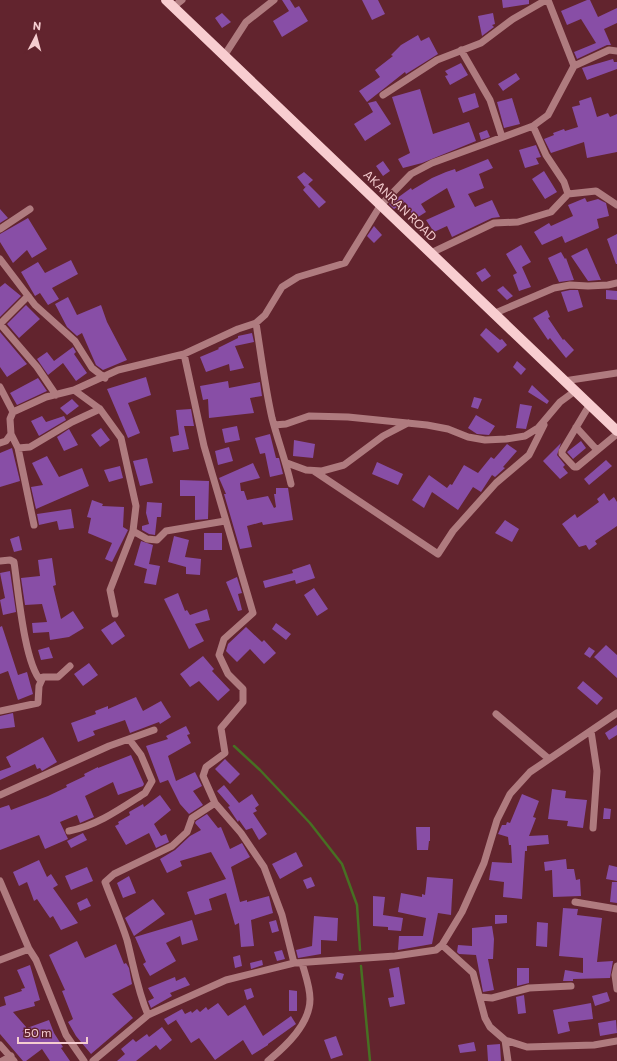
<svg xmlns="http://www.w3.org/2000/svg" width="617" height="1061" viewBox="0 0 617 1061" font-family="Commissioner,sans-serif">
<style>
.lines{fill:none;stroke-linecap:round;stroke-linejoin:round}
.stream{stroke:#477023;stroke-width:2.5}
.building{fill:#884ea6}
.minor{stroke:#af7b7f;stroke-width:7}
.major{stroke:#f8cdd0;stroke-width:10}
.labels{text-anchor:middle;stroke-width:3;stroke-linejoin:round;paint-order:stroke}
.street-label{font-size:12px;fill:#f5cdd0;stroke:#62242e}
</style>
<rect width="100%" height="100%" fill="#62242e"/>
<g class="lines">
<!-- stream -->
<path class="stream" d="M234 746 260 770 310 823 342 864 357 905 360 950
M361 966 370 1061"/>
</g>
<!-- building -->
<path class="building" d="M282 0H290L295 8 299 6 308 21 282 37 273 21 289 11Z
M362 0H378L385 14 372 20Z
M502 0H529V4L503 8Z
M587 0H590L598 17 617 8V23L604 29 611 45H607L577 59 574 52 596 43 581 19 567 25 561 11Z
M222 13 231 22 222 28 215 18Z
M493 13 495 24 492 25 494 27 482 36 478 16Z
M418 35 421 41 429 37 438 54 406 74 405 72 367 102 359 91 380 77 375 70 393 56 391 55 401 45Z
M613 59 614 62H617V69L587 80 582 68Z
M461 63 468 75 450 85 445 76 448 75 445 71Z
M516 73 520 79 503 91 498 84Z
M420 89 433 134 469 122 476 141 422 163 403 168 398 159 410 153 392 97Z
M475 93 479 107 463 113 458 98Z
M591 97 597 117 608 113 610 117 617 114V152L587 158 584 142 551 153 544 139 554 135 553 133 564 129 565 131 578 127 572 107 580 105 579 101Z
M512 98 520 124 504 128 497 102Z
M376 101 391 124 365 141 354 124 373 112 368 103Z
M487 130 490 137 481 140 479 133Z
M536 145 541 157 536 158 539 164 525 168 519 150Z
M488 159 493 168 479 174 484 188 468 194 475 207 492 200 500 217 492 218 452 237 447 226 434 232 426 220 455 207 447 188 421 204 426 212 415 219 405 202 394 209 389 204 411 188 412 190 432 178 446 172 455 169 456 172Z
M383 161 390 171 383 176 376 166Z
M544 171 557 192 545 199 532 179Z
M304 172 313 180 305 187 297 177Z
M308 184 326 202 319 208 303 190Z
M585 198 587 202 598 199 606 203 609 216 597 219 599 228 565 243 562 236 542 245 534 232 549 223 551 226 573 216 568 205Z
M0 209 8 218 0 223Z
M28 218 47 249 32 258 27 250 13 263 0 242V234Z
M374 226 382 235 374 243 367 236Z
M617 234V264H616L607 239Z
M521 245 531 262 522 267 531 287 519 291 513 275 517 273 506 254Z
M587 248 601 280H599L588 281 571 256Z
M561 252 565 259 566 258 574 280 559 282 548 258Z
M71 260 78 274 52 288 59 299 48 305 40 293 35 296 21 272 38 262 45 273Z
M485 268 491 276 482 282 476 273Z
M5 283 21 296 0 317V287Z
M503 286 513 296 507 300 497 290Z
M570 290H578L583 307 568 312 561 292Z
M606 290 617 291V300L606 299Z
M68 297 77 315 101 305 107 322 127 360 103 370 96 365 82 333 77 336 67 327 55 304Z
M26 305 40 319 19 338 7 324Z
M547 310 550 317 548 318 563 340 564 339 574 350 566 358 550 338 548 340 533 318Z
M486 328 500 340 502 339 507 345 498 353 480 335Z
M0 332 27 364 7 377 0 367Z
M252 333 254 342 235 346 244 368 230 371 229 364 206 372 200 357 219 349 218 348 238 338V336Z
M73 347 76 352 74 354 87 373 76 381 63 363 48 375 37 359 47 352 54 361Z
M517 361 526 369 521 375 513 367Z
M146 377 151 395 128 403 140 433 128 438 107 389Z
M38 378 47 391 17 405 10 393Z
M228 381 229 388 260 382 262 396 250 398 254 413 209 418 208 399 203 400 200 386Z
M532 385 549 401 547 404 528 392Z
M474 397 482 399 478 409 471 407Z
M72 399 79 406 67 415 60 408Z
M520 404 532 406 526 429 516 428Z
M191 409 194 426H184L189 449 173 452 170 437 179 435 176 410Z
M476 415 495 426 489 435 477 434 468 428Z
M42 416 46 422 64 416 66 420 39 436 31 421Z
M237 426 240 440 225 443 222 429Z
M101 428 110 440 100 447 91 435Z
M69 429 78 445 64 451 57 437Z
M270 434 276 458H279L283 474 270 477 265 453 260 454 255 438Z
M294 440 315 444 313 458 293 456Z
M581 441 586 448 573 459 567 452Z
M561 443 557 455 565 465 563 467 568 473 560 479 543 461Z
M507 444 517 451 503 467 505 468 495 477 492 475 481 492 473 487 458 510 432 492 424 508 412 500 429 475 447 488 450 484 452 485 464 465 478 473 491 457 494 459Z
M229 447 233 461 218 465 215 451Z
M12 448 20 481 0 487V453Z
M47 456 59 477 82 468 89 486 36 509 31 487 43 485 32 463Z
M147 458 153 483 140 486 133 461Z
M606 460 612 466 589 485 584 479Z
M377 462 403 474 398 485 372 474Z
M253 463 260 478 240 483 241 491H244L247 500 268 496 274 508 276 507 274 494H276V488H288L293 520 263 525 262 522 247 526 252 547 240 549 224 494H226L219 478Z
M120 466 123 478 109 482 104 470Z
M180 480 209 481 208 519 195 520V496H180Z
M604 493 609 501 614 497 617 502V526L595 541 597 544 589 550 586 545 579 547 562 524 575 514 577 518 599 502 597 499Z
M92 500 103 504 102 506 124 507 123 527 128 530 112 562 105 559 112 543 88 533 91 518 87 517Z
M147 502 162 503 161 517H157L155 535 149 534 142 530V526L149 524 146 513Z
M71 509 74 528 59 530 57 521 39 525 37 514Z
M505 520 519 529 512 542 495 533Z
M204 533H222V550H204Z
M19 536 22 550 14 552 10 539Z
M174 536 189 540 185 557 201 559 200 575 186 574V567L168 562Z
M141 541 153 545 149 564 160 566 156 585 144 583 147 569 134 565Z
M52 558 56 585 53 586 61 619 73 611 84 628 69 637 50 640 49 632 33 633 32 623 47 622 42 604 25 605 21 578 40 576 38 560Z
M310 564 315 578 296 584 295 580 265 588 263 581 293 573 292 570Z
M10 571 16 612 3 615 0 600 5 598 0 573Z
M237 577 242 593 238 594 242 610 238 611 226 582Z
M314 588 328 609 317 616 304 595Z
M178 593 185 611 187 610 190 615 207 609 210 620 195 624 204 641 189 649 164 599Z
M115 621 125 636 112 645 101 630Z
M276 623 291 634 286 640 272 629Z
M2 626 18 675 27 672 33 694 18 700 8 671 0 674V627Z
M246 627 262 642 264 640 276 653 264 664 250 649 237 662 226 651 228 644Z
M606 645 617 655V678L594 657Z
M49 647 53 658 41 660 38 650Z
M589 647 595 651 590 658 584 654Z
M203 656 214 669 212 671 230 690 218 701 199 681 190 687 180 674Z
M89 663 98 675 83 686 74 674Z
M583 681 603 698 597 705 577 688Z
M136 697 143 711 161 701 171 717 160 724 159 722 130 733 125 720 93 731 95 735 78 742 71 723 96 714 95 711 108 706V709Z
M13 713 15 727 0 729V716Z
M617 725V735L609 740 605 733Z
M186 726 190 734 187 735 191 743 168 756 176 781 195 772 202 786 193 791 203 805 189 814 180 804 168 780 160 783 146 746 168 739 166 736Z
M43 737 57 762 42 771 40 768 37 769 35 764 0 780V771L11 767 6 757Z
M131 755 144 784 143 786 118 795 113 782 85 796 94 817 80 823 77 815 60 822 68 839 45 849 39 835 0 850V808L9 805 11 810 48 796 67 787 66 785 85 776 84 774 98 767V768Z
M225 759 240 774 230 784 215 769Z
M224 785 239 803 252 794 259 805 255 808 257 811 253 813 267 834 259 840 252 828 246 830 239 820 238 822 228 807 230 806 217 791Z
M552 789 566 791 565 798 587 800 583 828 567 826 568 821 548 819Z
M522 794 539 801 533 817 536 818 529 836 548 835 549 844 527 846V851H525L522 899 503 897 504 882 489 880 492 862 512 863 511 845H509L508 837 498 834 502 825H506L507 822 510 823Z
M160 795 171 810 154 824 161 836 166 834 169 842 156 848 149 833 126 845 115 826 119 824 118 822 130 815 129 812 143 804 144 807Z
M604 808 611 809 610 819H603Z
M207 814 218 828 221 827 230 849 242 843 250 857 231 867 240 902 247 900V902L269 896 273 913 251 920 254 946 241 947 239 923 235 925 226 893 209 899 212 910 195 915 187 892 226 879 211 852 180 861 182 866 167 873 160 859 175 850 190 836 201 830 195 823 196 821Z
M416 827H430V841H429L428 850H417Z
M83 833 87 840 71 848 67 841Z
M296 852 303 866 280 879 272 864Z
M566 859 567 869H574L576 880 580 879 581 896 553 897 552 870 545 871 544 862Z
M39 860 47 877 51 874 58 885 53 888 78 923 61 930 53 916 50 918 37 899 34 901 27 882 19 886 13 872Z
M609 865 617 867V881L606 879Z
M87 867 93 881 71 890 65 876Z
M129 876 136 893 123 898 117 883Z
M311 877 315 886 307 889 303 880Z
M427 877 453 879 451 915 438 913 432 944 398 950 399 936H423L426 918 398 912 401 893 422 897V894L425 895Z
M612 882H617V903L610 902Z
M373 896 385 897 383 915 403 918 401 931 388 930V927L373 926Z
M87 898 91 906 80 911 77 903Z
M153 899 165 914 134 936 125 918Z
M563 908 578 909 577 915 602 918 597 962 613 961 610 978 573 979V981H563L565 970 583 973V958L559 956Z
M495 915H507V923L495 924Z
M314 916 338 918 337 941 321 940V954L298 958 296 950 312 946Z
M192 920 198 940 182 945 180 936 166 943 176 961 150 976 143 964 146 962 135 937Z
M276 920 279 931 272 933 269 922Z
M537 922 548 923 547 947 536 946Z
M492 926 494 939 493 959H488L494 990 483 992 476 955 459 954 457 952 458 945 472 946V928Z
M77 941 85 958 116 944 124 964 126 963 129 968 132 984 112 994 133 1018 91 1054 76 1036 68 1022 73 1019 62 991 65 990 49 955Z
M282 950 285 959 277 961 274 952Z
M240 955 242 966 235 968 233 957Z
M262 960 263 965 251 969 250 963Z
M30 965 40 1000 34 1002 35 1006 13 1012 27 1028 49 1020 54 1033 63 1047 61 1048 70 1061H50L42 1049 26 1061H23L0 1034V1007L6 1005 4 997 22 991 21 989 25 988 17 970Z
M399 967 405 1004 390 1007 388 998 394 997 389 969Z
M517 968H529V983L517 986Z
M337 972 344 974 342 980 335 978Z
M175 977 176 981 185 977 190 985 170 993 172 996 151 1008 148 1001 154 998 148 988Z
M251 988 254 997 247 1000 244 990Z
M289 990 297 991V1011H289Z
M607 992 610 1001 595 1006 592 996Z
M524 995 526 1013 518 1014 516 997Z
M218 1003 228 1016 245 1005 263 1036 291 1016 296 1024 268 1044V1045L252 1055 243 1040 215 1060 199 1038 191 1043 176 1020 179 1018 168 1025 164 1019 182 1009 185 1014 191 1011 192 1013 197 1009 200 1012 206 1007 208 1010Z
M591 1003 593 1019 568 1022 570 1031 558 1034 553 1010Z
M616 1020 617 1033 600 1036 598 1023Z
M162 1027 172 1040 160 1050 156 1045 136 1061H117L125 1054 121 1049 133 1039 136 1042 147 1034 149 1037Z
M336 1036 343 1055 331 1059 324 1040Z
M474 1042 476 1051 460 1053 458 1045Z
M500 1044 501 1061H488L487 1045Z"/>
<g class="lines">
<!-- minor -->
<path class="minor" d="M548 0 574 66
M173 7 182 0
M461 50 490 100 502 137
M224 56 246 22 274 0
M383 95 437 60 481 43 513 19 546 0
M568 194 596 191 617 205
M0 229 30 209
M431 253 494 223 518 222 551 212 568 194 564 182 546 155 533 126
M0 259 35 305 75 341 92 368 105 378
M493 314 554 288 570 285 588 286 608 285 617 283
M256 323C261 355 265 387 272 418 278 441 286 462 291 484
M0 324 37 367 56 395
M0 324 26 298 29 297
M184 354 204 446 253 613 224 639 219 655 228 674 243 689V702L221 728 225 753 206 767 203 776 215 803 241 833 264 867 282 915 294 963
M564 381 617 373
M0 387 13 412
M74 390 100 409 121 438 136 506 133 531 110 590 115 614
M590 404 562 451V454L574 467H577L617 434
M274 425 286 424 309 416 348 417 427 425 448 429 468 437 485 440 506 439 525 436 538 428 560 402 575 391
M576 427 597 450
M11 434 18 448 30 447 72 422 100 409
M0 443 6 441 11 434 10 419 13 412 46 397 74 390 118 370 184 354 238 329 256 323 265 315 282 287 298 277 345 263 380 206 411 174 432 163 533 126 548 115 574 66 609 50 617 51
M18 448 34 525
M287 463 306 470 322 471 344 465 383 436 408 423
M314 471 438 554 453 531 496 483 529 455 544 425
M133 531 147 539 157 540 166 531 225 521
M0 561 10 560 14 562C18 588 24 663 41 681
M0 711 38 703 39 686 43 677H58L70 666
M496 714 549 759
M591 731 597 771 593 828
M0 795 109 746 154 730
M69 831C98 825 120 809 145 793L152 781 141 755 129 739
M0 881 29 949 36 960 66 1035 84 1061
M575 902 617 909
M442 945 473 973 485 1018 490 1027 505 1040 508 1061
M0 960 29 949
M617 966 615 975 617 989
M480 997 492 998 529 988 571 986
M148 1015C137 989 134 967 127 940 121 921 112 901 105 882L114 874 172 846 187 832 192 818 215 803
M505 1040 527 1047 594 1045 617 1041
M0 1045 14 1061
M2 1061 11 1056
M93 1061 148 1015 226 980 294 963 395 956 436 950 442 945 462 912 484 863 497 820 510 794 530 772 617 713
M268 1061C286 1046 310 1024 310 999 310 987 305 974 302 963"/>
<!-- major -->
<path class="major" d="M166 0 617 431"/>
</g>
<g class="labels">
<!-- street labels -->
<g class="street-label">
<text transform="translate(400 206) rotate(44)" y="4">AKANRAN ROAD</text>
</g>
</g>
<!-- north arrow -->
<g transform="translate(36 36) rotate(6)" stroke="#62242e" stroke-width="3" paint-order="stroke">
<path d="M0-3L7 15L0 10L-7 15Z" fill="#f5cdd0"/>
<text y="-6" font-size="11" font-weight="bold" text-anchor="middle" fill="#f5cdd0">N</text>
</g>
<!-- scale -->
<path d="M18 1037v6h69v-6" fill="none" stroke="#f5cdd0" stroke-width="2"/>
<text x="24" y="1037" font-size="12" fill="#f5cdd0" stroke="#62242e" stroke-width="3" paint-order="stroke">50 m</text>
</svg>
